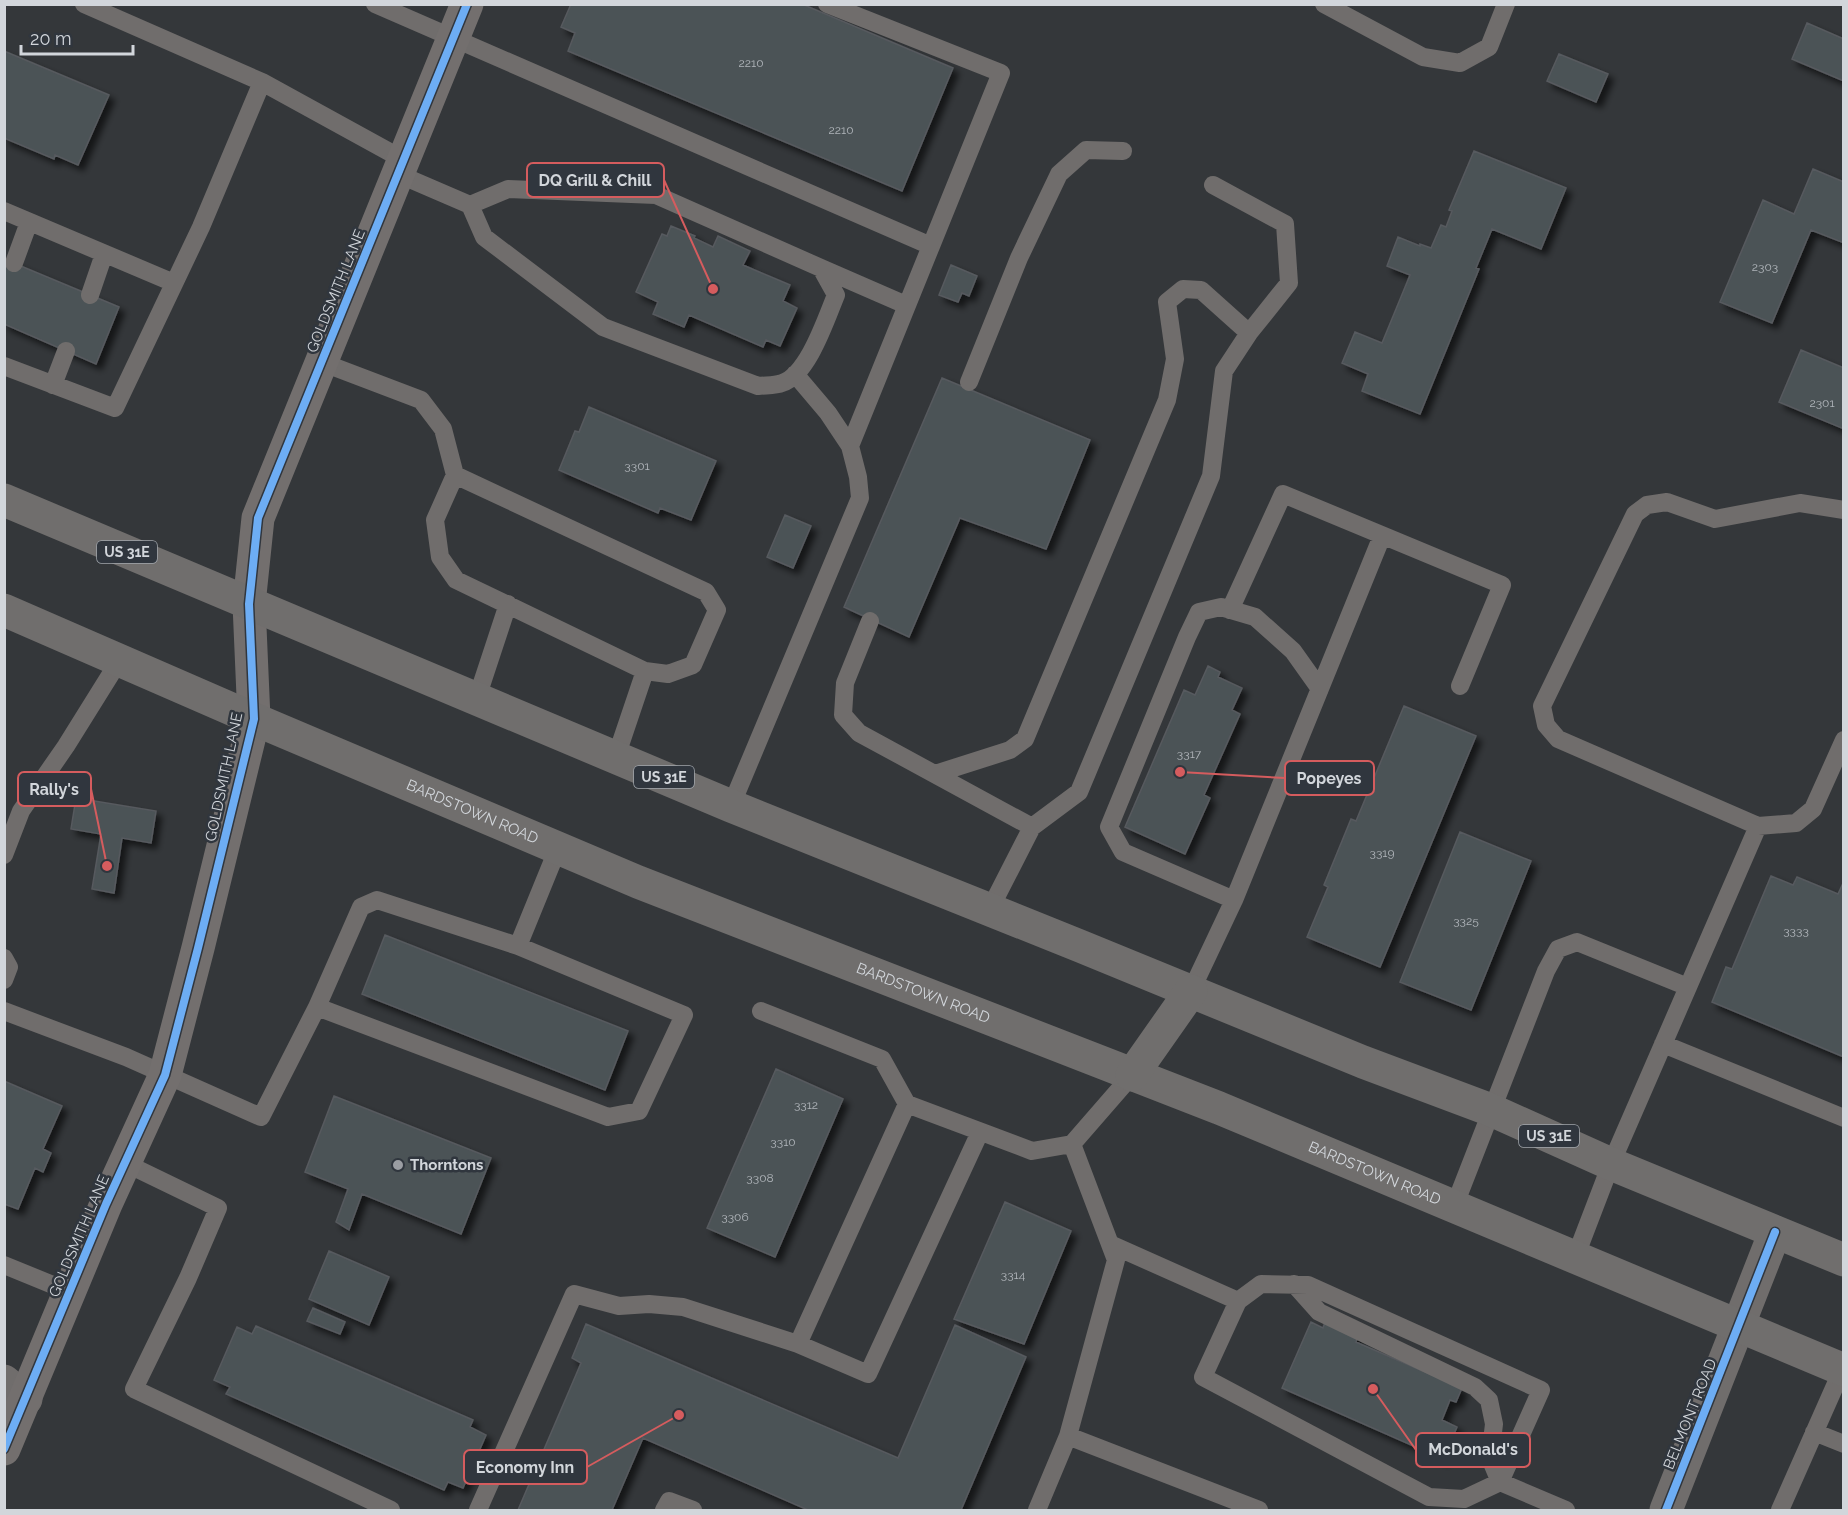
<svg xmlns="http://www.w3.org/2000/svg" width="1848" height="1515" viewBox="0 0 1848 1515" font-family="Raleway,sans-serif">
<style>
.building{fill:#4c5257;stroke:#575a5e;stroke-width:1.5;filter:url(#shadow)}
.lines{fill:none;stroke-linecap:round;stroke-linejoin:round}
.lane{stroke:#706d6c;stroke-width:18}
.street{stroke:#706d6c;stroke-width:33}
.secondary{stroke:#736f6e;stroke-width:33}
.primary{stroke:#706e6d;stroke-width:33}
.cycleway-casing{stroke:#30363e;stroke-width:11}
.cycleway{stroke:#6dadf4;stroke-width:8}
.poi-dot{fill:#9b9ea3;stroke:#30363e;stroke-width:2}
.labels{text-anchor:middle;stroke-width:5;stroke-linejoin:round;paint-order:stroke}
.number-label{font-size:12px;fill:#b0b5ba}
.shield{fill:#30363e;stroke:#a1a6ac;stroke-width:1.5}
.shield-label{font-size:14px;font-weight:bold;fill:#d2d6db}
.street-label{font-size:15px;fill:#d2d6db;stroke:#30363e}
.poi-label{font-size:15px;font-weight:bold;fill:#d2d6db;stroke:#30363e;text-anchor:start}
.leader{fill:none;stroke:#d55c5e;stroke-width:2}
.callout-dot{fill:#d55c5e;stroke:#30363e;stroke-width:2}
.callout{fill:#30363e;stroke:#d55c5e;stroke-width:2}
.callout-label{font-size:16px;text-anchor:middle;font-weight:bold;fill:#d2d6db}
</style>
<defs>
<filter id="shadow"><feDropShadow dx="5.5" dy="5.5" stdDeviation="3" flood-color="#0009"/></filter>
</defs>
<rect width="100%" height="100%" fill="#34373a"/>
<!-- building -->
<path class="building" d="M571 4H802L953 68 902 191 568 51 575 33 561 27Z
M1807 23 1844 39V81L1792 59Z
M4 51 109 95 78 165 55 155 54 159 4 138Z
M1559 54 1608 74 1596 102 1547 81Z
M1474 151 1566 188 1541 249 1492 229 1476 268 1479 269 1420 414 1362 391 1368 374 1342 363 1355 332 1382 343 1410 275 1387 266 1398 237 1420 246V244L1431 248 1441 225 1446 227 1452 211 1449 210Z
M1813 169 1844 182V243L1811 230 1772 323 1720 302 1763 200 1794 214Z
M671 226 695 236 694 238 713 247 718 236 750 251 743 265 790 285 783 301 797 308 780 346 766 340 763 347 689 315 684 327 653 314 658 302 636 292 662 234 667 236Z
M4 259 119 307 96 364 4 324Z
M951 265 977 276 969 296 962 293 958 302 939 295Z
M1801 350 1844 368V429L1779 402Z
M942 378 1090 440 1046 549 960 518 909 637 844 607Z
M589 407 716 461 691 520 660 508 658 513 559 470 575 431 579 432Z
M785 515 811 526 793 568 767 557Z
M1208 666 1220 672 1218 677 1242 688 1232 710 1240 714 1204 795 1210 798 1185 854 1125 827 1184 690 1195 695Z
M1404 706 1476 736 1380 967 1307 937 1328 887 1324 885 1351 819 1356 821Z
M76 798 156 811 151 843 122 838 114 893 92 889 101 834 71 829Z
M1460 832 1531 861 1471 1010 1400 982Z
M1771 876 1793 885 1797 877 1838 894 1844 881V1057L1712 1002 1726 967 1732 969Z
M385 935 628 1031 605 1090 362 994Z
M776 1069 843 1099 775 1257 707 1228Z
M4 1081 62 1106 43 1149 51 1153 43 1172 35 1168 18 1209 4 1204Z
M334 1096 491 1158 461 1234 362 1194 349 1230 336 1222 348 1189 305 1172Z
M1005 1202 1071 1231 1024 1344 954 1319Z
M329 1251 389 1277 369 1325 309 1299Z
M313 1308 345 1322 340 1334 307 1321Z
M1326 1319 1359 1333 1356 1342 1462 1388 1456 1402 1450 1400 1442 1420 1457 1427 1443 1459 1282 1388 1311 1322 1323 1328Z
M586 1324 898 1458 955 1325 1026 1357 961 1510H808L643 1438 612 1510H518L581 1363 572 1358Z
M256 1326 473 1420 470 1427 486 1435 463 1488 448 1482 444 1490 226 1394 230 1387 214 1380 237 1327 252 1334Z"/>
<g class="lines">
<!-- lane -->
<path class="lane" d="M375 4 931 246 1001 73 827 4
M1324 4 1423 57 1460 63 1489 47 1506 4
M262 82 404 160
M398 174 470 205 484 237 603 327 758 386C766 385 775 386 782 383 808 375 826 319 836 295L821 268 656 195 508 189 470 205
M4 211 174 283
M14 263 29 222
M821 268 906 305
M90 295 104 254
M321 362 421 400 443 429 455 475 706 592 717 610 693 665 668 674 645 671 456 580 440 557 435 520 455 475
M4 366 115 408 201 227 262 82 84 4
M969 382 1019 258 1059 174 1086 150 1123 151
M53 385 66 351
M850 446 931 246
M1230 610 1283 494 1502 585 1460 686
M870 621 845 683 843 715 859 733 1032 827
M477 698 508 604
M616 757 645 671
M935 774 1010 750 1025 739 1167 400 1175 359 1167 302 1183 289 1201 290 1249 333
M731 806 860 498 858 477 850 446 828 413 795 374
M1758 826 1796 823 1813 809 1844 740
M4 855 21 811 66 746 119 661
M1234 900 1123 852 1109 827 1187 637 1199 612 1221 607 1255 617 1293 651 1320 689
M990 909 1032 827 1079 792 1211 476 1224 371 1249 333 1289 283 1285 224 1213 185
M4 958 9 967 4 980
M1191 991 1234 900 1382 536
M317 1007 361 907 377 900 518 946
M4 1011 126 1057 261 1117 317 1007 608 1117 639 1111 684 1015 518 946 558 848
M761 1011 882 1059 907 1104
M1663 1044 1844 1118
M125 1163 218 1208 188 1278 134 1389 391 1510
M1454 1207 1546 971 1558 949 1577 942 1688 987
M1110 1244 1238 1301
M1575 1258 1611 1164 1758 826 1558 739 1546 725 1542 706 1635 514 1647 505 1667 502 1715 519 1800 503 1844 510
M4 1265 70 1292
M1261 1284 1308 1285 1541 1390 1500 1482 1464 1499 1429 1497 1203 1377 1238 1301Z
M1294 1284 1319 1312 1475 1387 1489 1400 1494 1424 1490 1458 1500 1482 1566 1510
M798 1344 868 1374 980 1132
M1814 1432 1844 1444
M1068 1436 1116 1260 1072 1144 1132 1075
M478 1510 574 1294 619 1306 649 1304 683 1307 798 1344 907 1104 1032 1151 1072 1144
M664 1510 669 1501 693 1510
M1037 1510 1068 1436 1259 1510
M1780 1510 1842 1370"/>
<!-- street -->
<path class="street" d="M4 1381 26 1399
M1666 1510 1775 1232"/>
<!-- secondary -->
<path class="secondary" d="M4 1449 106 1204 165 1075 198 948 254 719 249 604 258 518 467 4"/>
<!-- primary -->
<g class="primary">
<path d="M4 500 731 806 1080 946 1363 1062 1491 1110 1611 1164 1844 1260"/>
<path id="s1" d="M4 610 254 719 638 882 1219 1108 1844 1370"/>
<path d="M1132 1075 1191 991"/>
</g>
<!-- cycleway casing -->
<g class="cycleway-casing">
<path id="cycleway" d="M4 1449 106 1204 165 1075 198 948 254 719 249 604 258 518 467 4
M1666 1510 1775 1232"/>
</g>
<!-- cycleway -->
<use href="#cycleway" class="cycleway"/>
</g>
<!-- markers -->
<circle class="poi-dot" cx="398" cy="1165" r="6"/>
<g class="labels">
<!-- number labels -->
<g class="number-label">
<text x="751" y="67">2210</text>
<text x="841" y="134">2210</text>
<text x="1765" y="271">2303</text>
<text x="1822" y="407">2301</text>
<text x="637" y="470">3301</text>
<text x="1189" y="758">3317</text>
<text x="1382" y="857">3319</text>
<text x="1466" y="925">3325</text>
<text x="1796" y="935">3333</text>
<text x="806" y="1109">3312</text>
<text x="783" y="1146">3310</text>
<text x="760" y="1182">3308</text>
<text x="735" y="1221">3306</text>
<text x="1013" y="1279">3314</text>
</g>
<!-- shield labels -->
<g class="shield">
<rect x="97" y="541" width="60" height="22" rx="4.5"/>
<rect x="634" y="766" width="60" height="22" rx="4.5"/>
<rect x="1519" y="1125" width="60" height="22" rx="4.5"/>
</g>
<g class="shield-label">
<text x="127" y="557">US 31E</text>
<text x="664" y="782">US 31E</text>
<text x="1549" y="1141">US 31E</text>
</g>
<!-- street labels -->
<g class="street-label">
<text transform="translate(336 291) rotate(-68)" y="5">GOLDSMITH LANE</text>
<text transform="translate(224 777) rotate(-78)" y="5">GOLDSMITH LANE</text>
<text dy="5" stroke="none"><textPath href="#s1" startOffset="510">BARDSTOWN ROAD</textPath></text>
<text dy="5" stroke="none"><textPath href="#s1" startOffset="996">BARDSTOWN ROAD</textPath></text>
<text dy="5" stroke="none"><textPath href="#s1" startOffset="1482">BARDSTOWN ROAD</textPath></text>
<text transform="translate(79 1236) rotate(-67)" y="5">GOLDSMITH LANE</text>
<text transform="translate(1690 1414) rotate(-68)" y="5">BELMONT ROAD</text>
</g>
<!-- poi labels -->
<g class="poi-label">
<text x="410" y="1170">Thorntons</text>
</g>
</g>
<!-- callouts -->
<path class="leader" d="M713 289L664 180M1180 772L1285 778M107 866L91 789M1373 1389L1416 1450M679 1415L587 1467"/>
<g class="callout-dot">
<circle cx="713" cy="289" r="6"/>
<circle cx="1180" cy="772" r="6"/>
<circle cx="107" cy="866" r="6"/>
<circle cx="1373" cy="1389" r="6"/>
<circle cx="679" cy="1415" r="6"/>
</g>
<g class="callout">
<rect x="527" y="163" width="137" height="34" rx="6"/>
<rect x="1285" y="761" width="89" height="34" rx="6"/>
<rect x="18" y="772" width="73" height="34" rx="6"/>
<rect x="1416" y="1433" width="114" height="34" rx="6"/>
<rect x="464" y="1450" width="123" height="34" rx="6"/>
</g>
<g class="callout-label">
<text x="595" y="186">DQ Grill &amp; Chill</text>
<text x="1329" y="784">Popeyes</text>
<text x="54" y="795">Rally's</text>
<text x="1473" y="1455">McDonald's</text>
<text x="525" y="1473">Economy Inn</text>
</g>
<!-- border -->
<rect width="1848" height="1515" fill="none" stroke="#d2d6db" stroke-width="12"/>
<!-- scale -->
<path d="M21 45v9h112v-9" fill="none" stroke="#d2d6db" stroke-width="3"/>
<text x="30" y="45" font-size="18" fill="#d2d6db" stroke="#30363e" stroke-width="4.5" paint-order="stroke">20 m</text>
</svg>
